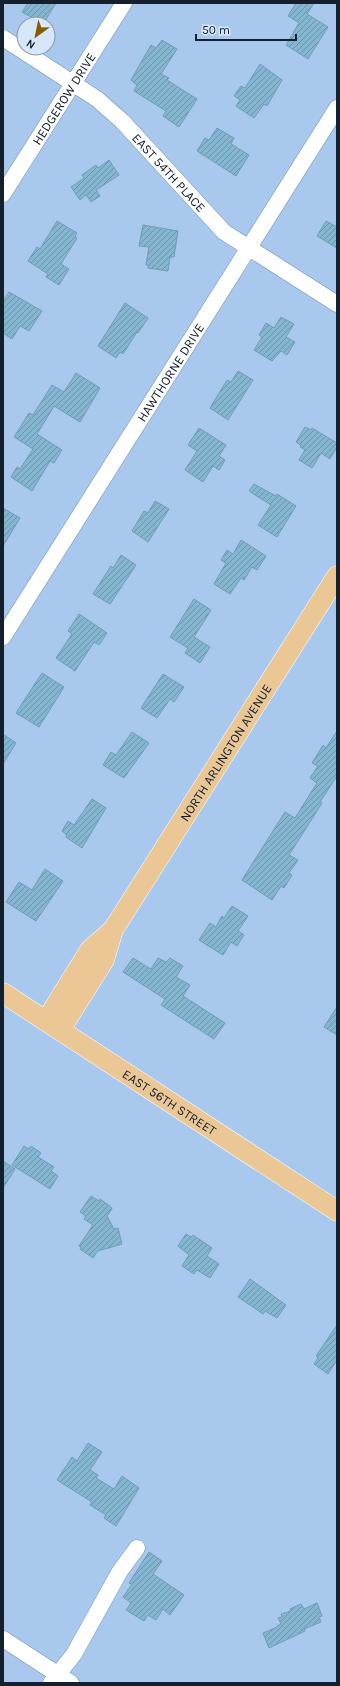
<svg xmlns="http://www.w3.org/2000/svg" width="340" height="1686" viewBox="0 0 340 1686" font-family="Karla,sans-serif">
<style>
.building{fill:url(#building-hatch);stroke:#6d9db7}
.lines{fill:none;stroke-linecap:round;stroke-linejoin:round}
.minor-casing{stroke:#7391b6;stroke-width:17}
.major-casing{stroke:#fff;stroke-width:21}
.minor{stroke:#fff;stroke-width:16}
.major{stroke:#eac795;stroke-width:20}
.labels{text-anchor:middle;stroke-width:3;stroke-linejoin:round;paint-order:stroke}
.street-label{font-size:13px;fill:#14202e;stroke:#d7e7fb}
</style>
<defs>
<pattern id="building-hatch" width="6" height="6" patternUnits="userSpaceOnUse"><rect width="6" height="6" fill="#85b6d1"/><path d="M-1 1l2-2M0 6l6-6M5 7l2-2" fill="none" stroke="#6c94aa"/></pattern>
</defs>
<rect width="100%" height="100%" fill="#a8c8ee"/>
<!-- building -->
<path class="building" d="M28 3H56L43 24 22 12Z
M296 3H314L307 14 328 27 308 59 286 45 299 23 288 16Z
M162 40 177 49 161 74 169 78 167 80 197 99 179 127 163 116 166 111 134 91 137 85 131 80 151 45 156 48Z
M260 64 282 80 267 106 264 104 254 118 236 106 240 100 234 96 241 86 245 88Z
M217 128 234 138 231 144 249 155 236 176 197 151 205 138 209 140Z
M109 160 119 175 96 190 100 196 91 202 86 195 80 200 71 187 84 178 82 175 96 165 98 168Z
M57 221 77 233 75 236 77 238 61 264 69 269 59 285 46 277 48 274 28 261 37 247 40 249Z
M326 221 337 227V248L317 236Z
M143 225 178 231 174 257H170L168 271 148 268V265H146L149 247 139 246Z
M9 292 42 311 29 331 20 326 12 339 3 333V301Z
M125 303 148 318 138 333 137 332 123 354 120 352 116 358 98 346Z
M281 317 294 324 286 337 295 342 287 355 281 351 272 361 254 350 262 337 259 335 266 323 274 328Z
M238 371 253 380 228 420 210 408 227 380 231 382Z
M76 373 100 388 80 422 54 406 37 434 62 450 54 463 50 461 32 491 11 477 17 467 20 469 33 449 14 437 29 413 33 415 52 385 64 392Z
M305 427 311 430 312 428 337 443V447L330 459 321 453 312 468 299 460 305 450 300 447 301 445 296 442Z
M199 428 226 445 219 456 225 460 219 470 213 466 203 482 185 470 197 451 188 445Z
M254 484 276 496 277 494 296 506 277 537 258 525 271 505 249 491Z
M155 501 169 509 148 542 132 531 144 511 148 513Z
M3 508 20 518 3 546Z
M241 540 266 556 257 570 252 567 244 580 241 578 230 594 214 584 226 563 221 560 227 550 233 554Z
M121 555 136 565 110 604 93 594 111 566 113 568Z
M194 599 211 610 194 637 210 647 200 663 185 653 188 648 170 637Z
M79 614 107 633 99 645 94 642 75 671 56 658 72 634 68 631Z
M42 673 64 687 39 727 16 713Z
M163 674 184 687 174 702 170 699 157 718 141 708Z
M337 731V776L320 802 322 803 289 855 298 860 289 873 292 875 284 888 281 886 272 900 242 880 285 812 295 818 317 783 310 778 318 766 312 763 323 745 326 748Z
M132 732 149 743 124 778 103 765 111 752 116 755Z
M3 734 16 743 3 764Z
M92 799 106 808 82 848 66 837 67 835 62 831 68 821 74 825Z
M45 869 63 881 36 921 6 902 19 882 32 890Z
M232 906 248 916 238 931 244 935 237 946 231 942 223 955 199 940 210 923 216 927 222 916 224 918Z
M133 958 151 969 158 958 166 962 170 958 183 966 176 977 190 985 183 996 225 1023 214 1039 161 1005 165 999 123 972Z
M337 1007V1035L324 1027Z
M24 1146 29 1149 31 1146 41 1153 38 1157 54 1167 51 1171 58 1176 50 1189 12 1165Z
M3 1161 15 1169 3 1188Z
M91 1196 99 1201 100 1199 111 1207 112 1209 107 1216 114 1229 118 1228 122 1244 98 1251 93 1258 80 1249 81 1247 79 1246 93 1225 84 1219 86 1216 80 1212Z
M186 1234 191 1237 193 1235 212 1248 207 1256 219 1264 210 1278 197 1270 194 1274 182 1266 189 1255 178 1246Z
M250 1279 286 1305 277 1318 265 1311 263 1314 238 1297Z
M337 1325V1360L328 1374 314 1364 318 1358 316 1356Z
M88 1443 102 1452 90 1470 98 1475 96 1478 114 1489 122 1476 139 1488 116 1526 104 1518 106 1515 90 1505 92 1502 57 1480 72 1457 77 1461Z
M149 1552 162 1561 153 1574 184 1595 170 1615 163 1609 156 1620 148 1615 144 1621 126 1610 131 1603 123 1597 132 1584 129 1583Z
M317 1603 322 1616 319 1617 321 1622 304 1629 305 1631 269 1648 263 1633 277 1627V1626L281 1624 278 1618 282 1617 281 1614 291 1611 290 1609 301 1604 304 1609Z"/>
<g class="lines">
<!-- minor casing -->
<g class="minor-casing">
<g id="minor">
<path id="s1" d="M3 38 97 99 122 121 224 232 337 304"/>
<path id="s2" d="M3 194 124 3"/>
<path id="s3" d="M3 637 337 108"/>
<path d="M3 1639 71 1683"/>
<path d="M51 1683 74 1654 120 1571 137 1548"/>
</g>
</g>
<!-- major casing -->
<g class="major-casing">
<g id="major">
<path id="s4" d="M3 993 337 1211"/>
<path d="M46 1021 90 950 113 930"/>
<path id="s5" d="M60 1030 104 960 113 930 337 576"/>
</g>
</g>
<!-- minor -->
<use href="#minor" class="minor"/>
<!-- major -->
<use href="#major" class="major"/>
</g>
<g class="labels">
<!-- street labels -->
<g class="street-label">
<text dy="5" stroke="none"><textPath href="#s2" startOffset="113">HEDGEROW DRIVE</textPath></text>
<text dy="5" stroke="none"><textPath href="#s1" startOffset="215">EAST 54TH PLACE</textPath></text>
<text dy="5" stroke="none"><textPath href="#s3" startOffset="313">HAWTHORNE DRIVE</textPath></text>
<text dy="5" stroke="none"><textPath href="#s5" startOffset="324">NORTH ARLINGTON AVENUE</textPath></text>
<text dy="5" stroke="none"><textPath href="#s4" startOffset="199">EAST 56TH STREET</textPath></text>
</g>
</g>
<!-- border -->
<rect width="340" height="1686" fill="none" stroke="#14202e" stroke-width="8"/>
<!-- north arrow -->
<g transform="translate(36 36) rotate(213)"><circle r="19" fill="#d7e7fb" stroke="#8997a9"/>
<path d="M0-3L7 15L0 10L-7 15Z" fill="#895a00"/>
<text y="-6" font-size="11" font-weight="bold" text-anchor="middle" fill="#14202e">N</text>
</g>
<!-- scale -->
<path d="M196 34v6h100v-6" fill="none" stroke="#14202e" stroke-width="2"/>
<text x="202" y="34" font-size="12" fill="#14202e" stroke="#d7e7fb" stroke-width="3" paint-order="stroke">50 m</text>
</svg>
